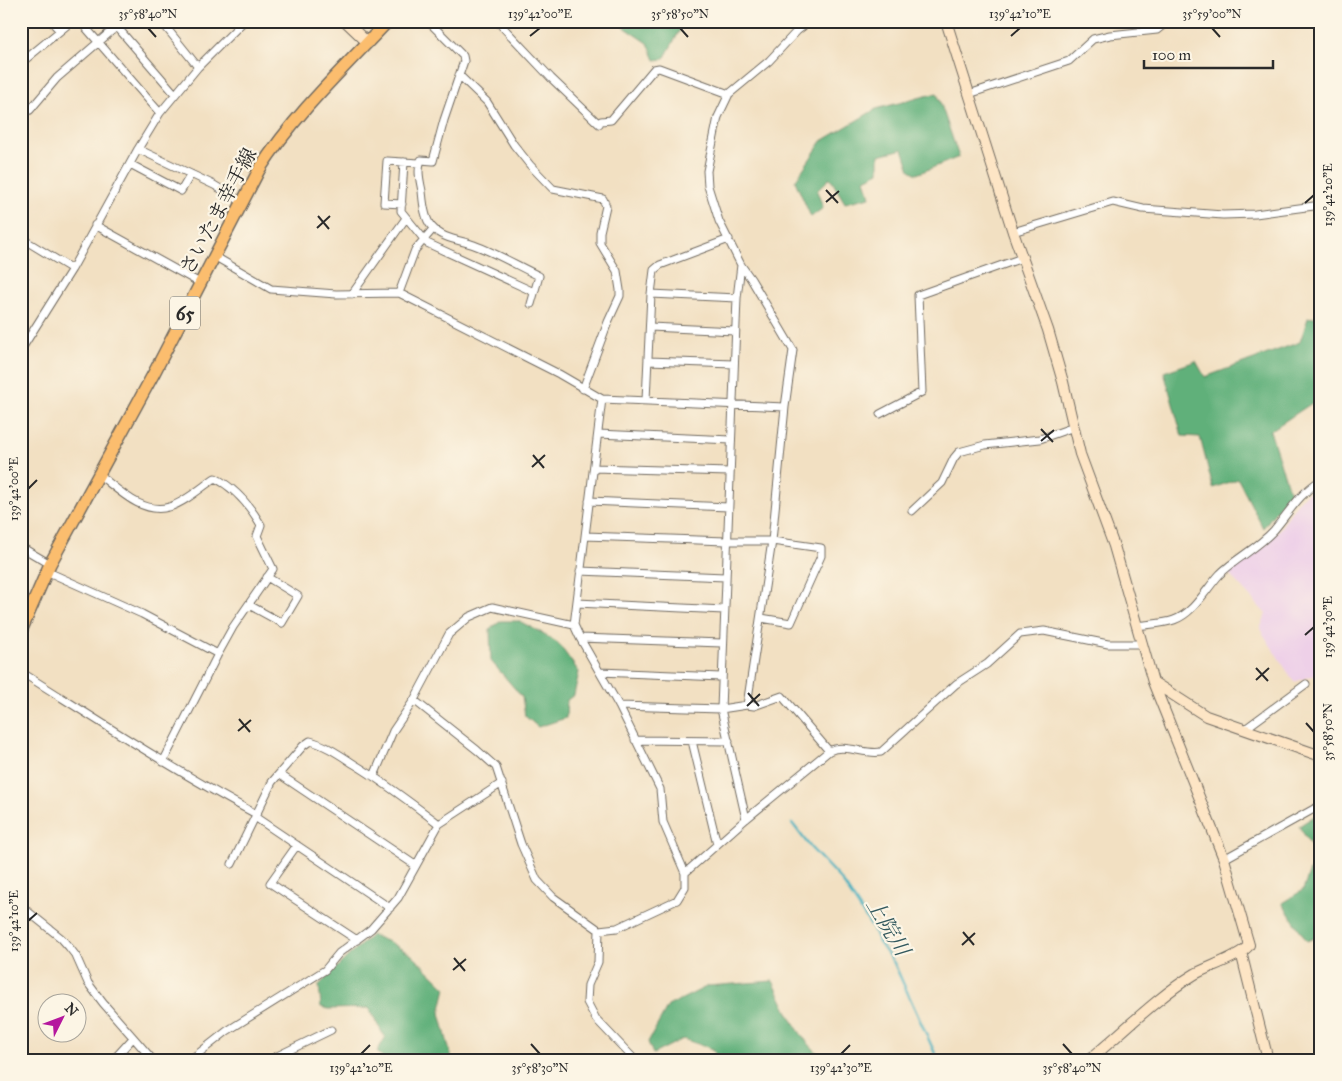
<svg xmlns="http://www.w3.org/2000/svg" width="1342" height="1081" viewBox="0 0 1342 1081" font-family="'IM FELL Great Primer','Noto Serif JP',serif">
<style>
.built{fill:#eed0e8}
.forest{fill:#61b07a;stroke:#466e52}
.lines{fill:none;stroke-linecap:round;stroke-linejoin:round}
.stream{stroke:#41afbe;stroke-width:2.5}
.street-casing{stroke:#716a60;stroke-width:9}
.secondary-casing{stroke:#716a60;stroke-width:12}
.primary-casing{stroke:#716a60;stroke-width:14}
.street{stroke:#fff;stroke-width:7}
.secondary{stroke:#fde5c5;stroke-width:10}
.primary{stroke:#fbbd6e;stroke-width:11}
.ticks{fill:none;stroke:#2b2b2b;stroke-width:2}
.labels{text-anchor:middle;stroke-width:4.5;stroke-linejoin:round;paint-order:stroke}
.shield{fill:#fcf5e5;stroke:#6a6863;stroke-width:1}
.shield-label{font-size:19px;font-weight:bold;fill:#2b2b2b}
.street-label{font-size:20px;fill:#2b2b2b;stroke:#fcf5e5}
.water-label{font-size:21px;font-style:italic;fill:#33595e;stroke:#fcf5e5}
.neatline{fill:none;stroke:#2b2b2b;stroke-width:2}
.ticks-label{font-size:12px;text-anchor:middle;fill:#2b2b2b}
</style>
<rect width="100%" height="100%" fill="#fcf5e5"/>
<filter id="ink" filterUnits="userSpaceOnUse"><feTurbulence type="fractalNoise" baseFrequency=".02" numOctaves="2"/><feDisplacementMap in="SourceGraphic" scale="10" xChannelSelector="R" yChannelSelector="G"/><feConvolveMatrix kernelMatrix="1 2 1 2 8 2 1 2 1" color-interpolation-filters="sRGB"/></filter>
<filter id="wash" filterUnits="userSpaceOnUse"><feTurbulence type="fractalNoise" baseFrequency=".0096" numOctaves="4" result="noise"/><feDisplacementMap in="SourceGraphic" scale="20" xChannelSelector="R" yChannelSelector="G"/><feGaussianBlur stdDeviation="1.12" result="paint"/><feColorMatrix in="noise" values="0 0 0 0 0 0 0 0 0 0 0 0 0 0 0 0 0 1.4 0 .05"/><feComposite in="paint" operator="in"/></filter>
<g filter="url(#wash)">
<rect width="100%" height="100%" fill="#f2e0c2"/>
<!-- built -->
<path class="built" d="M1321 483V673L1294 682 1260 629 1266 614 1228 573 1266 544 1279 530 1300 499Z"/>
<!-- forest -->
<path class="forest" d="M619 21H685L664 59 655 60 648 43 618 23Z
M937 93 959 157 917 174 910 170 903 149 879 155V172L865 179 870 197 845 203 830 178 817 191 823 208 811 217 795 181 822 141 876 109Z
M1321 316V363L1315 401 1270 431 1290 493 1263 528 1238 479 1213 488 1200 437 1182 436 1164 372 1196 361 1205 377 1300 342 1308 318Z
M501 621H519L542 633 558 643 579 672 574 695 567 700 566 718 538 727 525 716 522 697 491 661 490 629Z
M1321 812V935L1307 941 1282 903 1303 890 1316 854 1299 826Z
M372 935 391 943 412 955 446 988 440 1013 452 1060H386L377 1052 385 1038 369 1008 328 1009 321 1007 319 985 345 959Z
M773 981C788 1012 798 1039 826 1060H718L713 1049 683 1039 653 1054 648 1042 668 1006 708 986Z"/>
<g class="lines">
<!-- stream -->
<path class="stream" d="M792 823 811 848 842 881 873 929 878 941 894 963 938 1060"/>
</g>
</g>
<g filter="url(#ink)">
<g class="lines">
<!-- street casing -->
<g class="street-casing">
<path id="street" d="M51 21 60 31
M80 21 160 113
M112 21 175 94
M161 21 198 67
M428 21 463 56 464 61 444 120 433 161 421 160C417 170 420 181 422 191 423 201 424 219 432 227 442 239 460 240 474 245 496 253 518 266 539 276L531 304
M497 21 551 78 599 124 601 121 611 120 654 69 659 68 729 94
M21 44V49
M21 63 72 21
M459 75 487 102 514 145 530 165 553 189 603 199 606 206 600 232V243L617 271 620 290V296L608 322 583 389
M969 94 1069 61 1093 39 1110 35 1157 30 1168 21
M21 103 30 110 57 78 123 21
M138 149 214 185 242 202
M404 162 401 211 427 243 534 292
M130 164 181 191 191 174
M402 204 384 203 387 161 419 163
M95 225 200 283
M1013 232 1113 202 1143 209 1223 215 1255 214 1321 205
M21 238 72 269
M214 256 271 289 336 294 399 293 559 374 602 399 785 407
M741 265 737 298 721 709 746 819
M399 293 415 250 433 229
M352 294 406 218
M651 294 737 298
M650 327 735 331
M21 350 72 269 138 149 160 113 198 67 244 21
M648 361 734 364
M646 400 651 294 654 270 660 265 729 239
M880 414 922 392 918 295 1022 258
M598 434 731 440
M594 468 729 472
M98 474C118 489 142 515 169 507 184 503 202 487 215 478 235 488 250 506 261 525L257 536 273 569 233 627 218 654 163 762
M589 501 728 507
M912 511 942 483 954 458 959 452 985 445 1040 439 1074 427
M585 536 726 541H772L821 548V556L791 623 761 618
M21 547 50 564
M46 571 142 614 218 654
M580 571 725 577
M577 603 724 610
M249 605 282 623 298 596 267 577
M1136 626C1148 624 1163 624 1174 620 1194 613 1206 589 1220 574 1236 558 1258 548 1274 530 1290 511 1299 494 1321 480
M580 638 722 643
M21 672C99 721 175 771 256 814
M600 672 721 677
M414 700 477 750 496 767 521 844 537 880 553 897 599 930 617 928 677 900 685 887V873L663 822 660 789 619 706 580 638 574 625 602 399
M747 705 754 706 782 696 829 751
M619 706 721 709 747 705 772 541 785 407 793 350 751 279 741 265 719 221 708 186 707 171 718 117 729 94 769 61 797 31 810 21
M1245 729 1306 684
M635 740 729 741
M692 741 717 844
M279 774 415 865
M374 776 393 731 414 700 449 634 469 617 492 607 574 625
M255 817 390 908
M297 845 270 883 357 940
M1224 859 1321 805
M232 864 272 782 303 746 310 741C326 745 340 755 354 764 384 782 411 803 439 824
M685 873 746 819 829 751C845 743 864 755 881 752L956 684 987 664 1020 634 1044 631 1108 644H1141
M21 906 61 938 69 947 76 956 88 983 103 1003 153 1060
M599 930 598 962 588 985 587 1002 596 1019 635 1060
M113 1060 133 1038
M190 1060 227 1031 325 970 339 953 371 929 398 898 439 824 502 783
M269 1060 331 1030"/>
</g>
<!-- secondary casing -->
<g class="secondary-casing">
<path id="secondary" d="M345 21 368 43
M946 21 1013 232 1048 330 1063 382 1080 454 1114 546 1153 682 1224 859 1249 945C1242 956 1207 967 1195 974 1157 997 1123 1032 1089 1060
M1153 682 1206 716 1321 756
M1241 952 1268 1060"/>
</g>
<!-- primary casing -->
<g class="primary-casing">
<path id="primary" d="M21 631 50 564 154 373 259 170C295 114 343 69 388 21"/>
</g>
<!-- street -->
<use href="#street" class="street"/>
<!-- secondary -->
<use href="#secondary" class="secondary"/>
<!-- primary -->
<use href="#primary" class="primary"/>
</g>
</g>
<!-- ticks -->
<path class="ticks" d="M148 28 156 37M680 28 688 37M1212 28 1220 37M530 36 540 28M1011 36 1020 28M826 190 838 203M826 202 839 191M1305 203 1314 195M318 216 329 229M317 228 330 216M1041 429 1053 442M1041 441 1054 430M533 455 544 468M532 467 545 455M28 489 37 480M1305 635 1314 627M1256 668 1268 681M1256 680 1269 668M748 693 759 706M747 706 760 694M239 719 250 732M1306 723 1314 732M238 731 251 720M28 921 37 913M963 932 974 945M962 945 975 933M454 958 465 971M453 970 466 959M531 1044 540 1054M1063 1044 1072 1054M361 1054 370 1045M841 1054 850 1045"/>
<g class="labels">
<!-- shield labels -->
<rect class="shield" x="170" y="296.5" width="30" height="33" rx="4"/>
<g class="shield-label">
<text x="185" y="320">65</text>
</g>
<!-- street labels -->
<g class="street-label">
<text transform="translate(218 211) rotate(-62)" y="7">さいたま幸手線</text>
</g>
<!-- water labels -->
<g class="water-label">
<text transform="translate(888 927) rotate(59)" y="7">上院川</text>
</g>
</g>
<!-- margin -->
<rect width="1342" height="1081" fill="none" stroke="#fcf5e5" stroke-width="55"/>
<!-- north arrow -->
<g transform="translate(62 1018) rotate(48)"><circle r="24" fill="#fcf5e5" stroke="#a8a49b"/>
<path d="M0-4L9 19L0 12L-9 19Z" fill="#b5179e"/>
<text y="-8" font-size="14" font-weight="bold" text-anchor="middle" fill="#2b2b2b">N</text>
</g>
<!-- scale -->
<path d="M1144 60v8h129v-8" fill="none" stroke="#2b2b2b" stroke-width="2.5"/>
<text x="1152" y="60" font-size="15" fill="#2b2b2b" stroke="#fcf5e5" stroke-width="4" paint-order="stroke">100 m</text>
<rect x="28" y="28" width="1286" height="1026" class="neatline"/>
<g class="ticks-label">
<text x="148" y="18">35°58'40"N</text>
<text x="540" y="18">139°42'00"E</text>
<text x="680" y="18">35°58'50"N</text>
<text x="1020" y="18">139°42'10"E</text>
<text x="1212" y="18">35°59'00"N</text>
<text transform="translate(1328 195) rotate(-90)" y="4">139°42'20"E</text>
<text transform="translate(14 489) rotate(-90)" y="4">139°42'00"E</text>
<text transform="translate(1328 627) rotate(-90)" y="4">139°42'30"E</text>
<text transform="translate(1328 732) rotate(-90)" y="4">35°58'50"N</text>
<text transform="translate(14 921) rotate(-90)" y="4">139°42'10"E</text>
<text x="361" y="1072">139°42'20"E</text>
<text x="540" y="1072">35°58'30"N</text>
<text x="841" y="1072">139°42'30"E</text>
<text x="1072" y="1072">35°58'40"N</text>
</g>
</svg>
